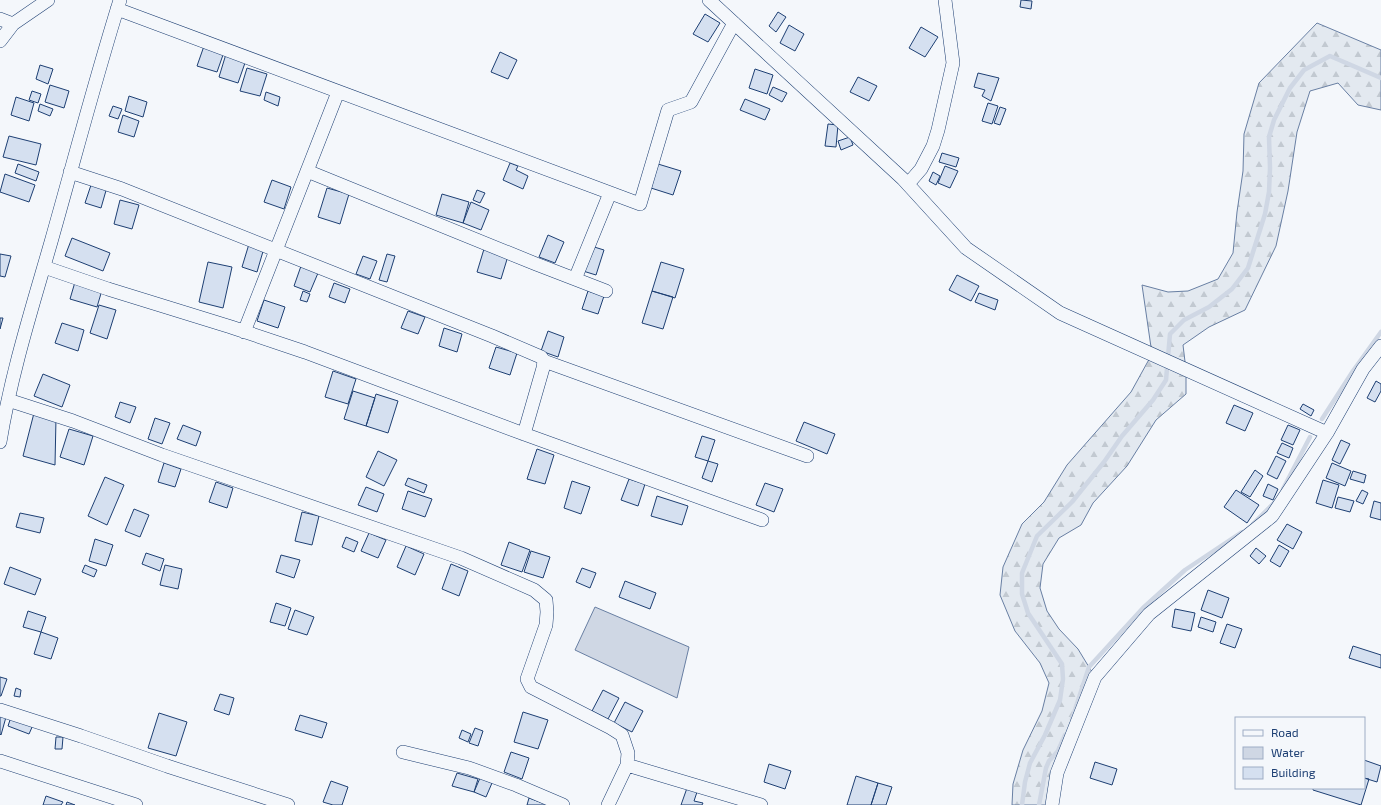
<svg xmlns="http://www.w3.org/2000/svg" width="1381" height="805" viewBox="0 0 1381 805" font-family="'Exo 2',sans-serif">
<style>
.forest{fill:url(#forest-firs);stroke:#687fa3}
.water{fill:#cfd7e4;stroke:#687fa3}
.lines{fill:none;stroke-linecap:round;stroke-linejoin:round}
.stream{stroke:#cfd7e4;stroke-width:4.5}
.building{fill:#d5e0f0;stroke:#1d3f73}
.minor-casing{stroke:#1d3f73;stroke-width:14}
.minor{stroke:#f4f7fb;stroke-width:13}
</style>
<defs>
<pattern id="forest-firs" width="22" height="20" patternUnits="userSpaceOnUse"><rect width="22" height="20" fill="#e3e9f0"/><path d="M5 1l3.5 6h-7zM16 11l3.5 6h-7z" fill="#c2c9d1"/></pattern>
</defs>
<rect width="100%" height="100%" fill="#f4f7fb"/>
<!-- forest -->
<path class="forest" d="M1317 23 1381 50V110L1358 105 1338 83 1310 91 1297 132 1288 191 1276 246 1245 310 1209 327 1183 345 1186 370V394L1156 420 1127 466 1093 503 1081 525 1059 538 1043 564 1040 588 1047 611 1059 629 1078 649 1095 677 1052 805H1012L1013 784 1023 750 1042 711 1049 683 1040 663 1015 631 1000 595 1003 567 1022 524 1044 502 1067 465 1131 392 1152 354 1142 285 1168 292 1188 291 1218 279 1233 253 1237 212 1243 171 1244 134 1259 83Z"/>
<!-- water -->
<path class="water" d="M595 607 689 647 677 698 575 650Z"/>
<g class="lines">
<!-- stream -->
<path class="stream" d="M1322 419 1353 371 1381 332
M1283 489 1310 437
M1253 524 1275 502
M1072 719 1089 667 1143 608 1185 570 1242 532
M1022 805 1025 782 1030 763 1045 735 1060 700 1063 679 1062 664 1028 613 1022 594V573L1037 536 1072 502 1104 462 1122 436 1153 400 1166 380 1170 334 1184 320 1209 307 1232 289 1248 268 1265 214 1269 192 1270 168 1269 137 1274 120 1290 88 1304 70 1330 56 1381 78
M1039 805 1046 768 1049 761 1058 751 1065 735"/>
</g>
<!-- building -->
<path class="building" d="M1021 0 1032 1 1031 9 1020 7Z
M778 12 786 17 776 32 769 26Z
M705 14 720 23 708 42 693 34Z
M789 25 804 34 795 51 780 43Z
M921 27 938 37 925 57 909 48Z
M204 46 224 52 217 72 197 66Z
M500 52 517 60 508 79 491 72Z
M226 54 246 60 238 83 219 77Z
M40 65 53 69 48 84 36 79Z
M247 68 267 74 260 96 240 91Z
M755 69 773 75 767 94 749 88Z
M978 73 999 78 991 101 982 96 985 90 974 87Z
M858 77 877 86 869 101 850 92Z
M50 85 69 91 64 108 45 102Z
M773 87 787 93 782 102 769 95Z
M32 91 41 94 38 103 29 100Z
M266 92 280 97 278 106 264 100Z
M129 96 147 102 143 117 125 111Z
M16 97 34 103 29 121 11 115Z
M745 99 770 109 765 120 740 110Z
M988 103 998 106 992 124 982 121Z
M40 104 53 109 50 116 38 111Z
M113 106 122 109 118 119 109 116Z
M1000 107 1006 109 1000 125 994 123Z
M123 115 139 121 134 137 118 132Z
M828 124 838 125 836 147 825 146Z
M9 136 41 144 36 165 3 157Z
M850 137 853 145 841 150 838 141Z
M942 153 959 158 956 167 939 162Z
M510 163 518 166 516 170 528 176 523 189 503 180Z
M18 164 39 172 36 181 15 173Z
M658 164 681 171 673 195 651 188Z
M945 166 958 171 950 188 938 183Z
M933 172 940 176 936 185 929 181Z
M5 174 35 185 29 202 0 192Z
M272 180 291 187 284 209 264 202Z
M92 182 107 187 101 208 85 203Z
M327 188 349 194 340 224 318 217Z
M477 190 485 193 480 203 473 200Z
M442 194 469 202 463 223 436 215Z
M120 200 139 205 132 229 114 224Z
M471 202 489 210 481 230 463 223Z
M548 235 564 242 555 263 539 257Z
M72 238 110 253 103 271 65 256Z
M249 244 264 248 257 272 242 267Z
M591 246 604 250 596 275 583 271Z
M484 249 508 256 501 279 477 272Z
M0 254 11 256 5 277 0 276Z
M387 254 395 256 387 282 379 280Z
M363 256 377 261 370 279 356 274Z
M208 262 232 267 223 308 199 302Z
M661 262 684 269 675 298 652 291Z
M301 266 318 273 310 292 294 286Z
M957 275 979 286 971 301 949 290Z
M75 282 102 290 97 307 70 299Z
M334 283 350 289 345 303 329 297Z
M303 291 310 294 307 302 300 300Z
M588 291 604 296 598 314 582 309Z
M652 291 673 297 663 329 642 323Z
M979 293 998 300 995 310 975 302Z
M264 300 285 307 278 328 257 321Z
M99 305 116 310 107 339 90 333Z
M408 311 425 317 418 334 401 328Z
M0 318H3L0 329Z
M62 323 84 330 78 351 55 343Z
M444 328 462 334 457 352 439 346Z
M548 331 564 337 558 357 541 351Z
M496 347 517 353 510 375 489 368Z
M333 371 356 379 348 404 325 397Z
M43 374 70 385 62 407 34 396Z
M1376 381 1381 384V391L1375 402 1367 398Z
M353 391 375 398 366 426 344 419Z
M376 394 398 401 388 433 366 426Z
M120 402 136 407 130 423 115 417Z
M1303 404 1314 410 1311 416 1300 409Z
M1234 405 1253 413 1245 431 1226 423Z
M34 413 56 418 55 465 23 456Z
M155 418 170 423 162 444 148 439Z
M804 422 835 434 827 454 796 441Z
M183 425 201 432 196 446 177 439Z
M1288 425 1300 430 1293 445 1281 440Z
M69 429 93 436 84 465 60 457Z
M702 436 715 440 708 461 695 457Z
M1341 440 1350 444 1340 464 1332 460Z
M1282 443 1293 448 1289 458 1277 453Z
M537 449 554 455 545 484 527 479Z
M378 451 397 460 384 486 366 477Z
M1276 456 1286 461 1277 479 1267 474Z
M708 461 718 464 712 482 702 478Z
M164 463 181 469 175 487 158 482Z
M1332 463 1351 471 1345 486 1326 478Z
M1255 470 1263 476 1250 497 1241 492Z
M1353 471 1366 475 1364 483 1350 479Z
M105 477 124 485 107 525 88 516Z
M408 478 427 485 424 493 405 485Z
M629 479 645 484 638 506 621 500Z
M1323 480 1339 485 1332 508 1316 503Z
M572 481 590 487 581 514 564 508Z
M216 482 233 488 227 508 209 502Z
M765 483 783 489 774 512 756 505Z
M1268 484 1278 489 1273 500 1263 496Z
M366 487 384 494 377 512 358 505Z
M1236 490 1259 505 1247 523 1224 507Z
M1362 490 1368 493 1363 504 1356 501Z
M408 491 432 499 425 517 402 509Z
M657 496 688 506 682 525 651 516Z
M1338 497 1354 501 1350 512 1335 508Z
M1374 501 1381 503V520L1370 517Z
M134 509 149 515 140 537 125 531Z
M302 512 319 516 312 545 295 541Z
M20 513 44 518 40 533 16 527Z
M1287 524 1302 532 1293 549 1277 540Z
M369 533 386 540 378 558 361 551Z
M346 537 358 542 354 552 342 547Z
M95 539 113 545 106 566 89 561Z
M509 542 530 550 522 572 501 565Z
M1279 545 1289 551 1280 567 1270 561Z
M406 546 424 554 415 575 397 567Z
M1256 548 1266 556 1259 564 1250 556Z
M531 551 550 557 543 578 524 572Z
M146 553 164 559 160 571 142 564Z
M281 555 300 560 294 578 276 572Z
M451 564 468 571 459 596 442 589Z
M85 565 97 570 94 577 82 572Z
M165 565 182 569 178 589 160 585Z
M10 567 41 579 35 595 4 584Z
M582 568 596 573 590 588 576 582Z
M625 581 656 593 650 609 619 597Z
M1208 590 1229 598 1222 618 1201 610Z
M276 603 291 608 285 626 270 622Z
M1175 609 1195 613 1191 631 1172 627Z
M295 610 314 617 307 635 288 629Z
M28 611 46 617 41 632 23 627Z
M1201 617 1216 622 1213 632 1198 627Z
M1227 624 1242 629 1235 648 1220 643Z
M41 632 58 638 51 659 34 654Z
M1353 646 1381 655V668L1349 658Z
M0 677 7 679 1 696H0Z
M16 688 21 690 20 697 14 696Z
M603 690 619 698 608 719 592 711Z
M220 694 234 698 229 715 214 710Z
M625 702 643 711 632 732 614 723Z
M523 712 548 720 538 749 514 742Z
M159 713 187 722 176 756 148 748Z
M300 715 327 723 322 738 295 730Z
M0 716 6 717 1 735 0 734Z
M11 717 33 725 29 734 8 726Z
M475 728 483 731 478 746 469 743Z
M462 730 471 734 468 742 459 738Z
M56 737H63L62 749H55Z
M511 752 529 758 522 779 504 772Z
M1364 760 1381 766 1377 782 1364 778Z
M1095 762 1117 769 1112 785 1090 778Z
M769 764 791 771 785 789 764 782Z
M457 773 478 779 474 792 452 786Z
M856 776 878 783 871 805H847Z
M480 778 492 783 486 797 474 792Z
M1364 778 1369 779 1361 805 1313 790V788H1364Z
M331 781 348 787 342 805H333L323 802Z
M878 783 892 787 886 805H871Z
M687 788 697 792 694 801 703 803 702 805H681Z
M46 796 63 802 61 805H43Z
M529 798 548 805H527Z
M67 802 75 805H66Z"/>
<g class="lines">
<!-- minor casing -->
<g class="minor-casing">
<path id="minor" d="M709 0 903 179 966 248 1060 313 1327 433 1272 516 1149 614 1095 677 1057 773 1052 805
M117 9 640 204 668 110 691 102 734 23
M0 19 13 24
M0 41 13 24 48 0
M307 171 536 264 606 291
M70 172 122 189 492 336 541 357 544 361 543 368 524 434
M908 184 921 169 933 146 938 130 953 63 945 0
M44 267 108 289 231 327 305 352 524 434 762 520
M575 279 610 193
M244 332 338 92
M544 361 807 456
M8 400 73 421 162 455 461 558 534 590 546 600 547 612 546 625 527 679 531 687 611 728 622 735 628 753 627 765
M1327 433 1363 369 1381 346
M0 442C11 374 32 308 51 242 74 161 95 80 120 0
M0 710 81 736 167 766 288 805
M403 752 469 768 516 785 563 805
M0 761 136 805
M608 805 627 765 761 805"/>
</g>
<!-- minor -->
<use href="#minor" class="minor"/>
</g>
<!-- legend -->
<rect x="1235" y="717" width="130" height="72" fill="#f4f7fb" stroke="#9eadc5"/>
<rect x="1243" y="730" width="20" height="6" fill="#f4f7fb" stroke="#9eadc5"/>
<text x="1271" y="737" font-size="12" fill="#1d3f73">Road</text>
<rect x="1243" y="747" width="20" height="12" fill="#cfd7e4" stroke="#9eadc5"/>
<text x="1271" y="757" font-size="12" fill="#1d3f73">Water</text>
<rect x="1243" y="767" width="20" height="12" fill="#d5e0f0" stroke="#9eadc5"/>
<text x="1271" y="777" font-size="12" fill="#1d3f73">Building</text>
</svg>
